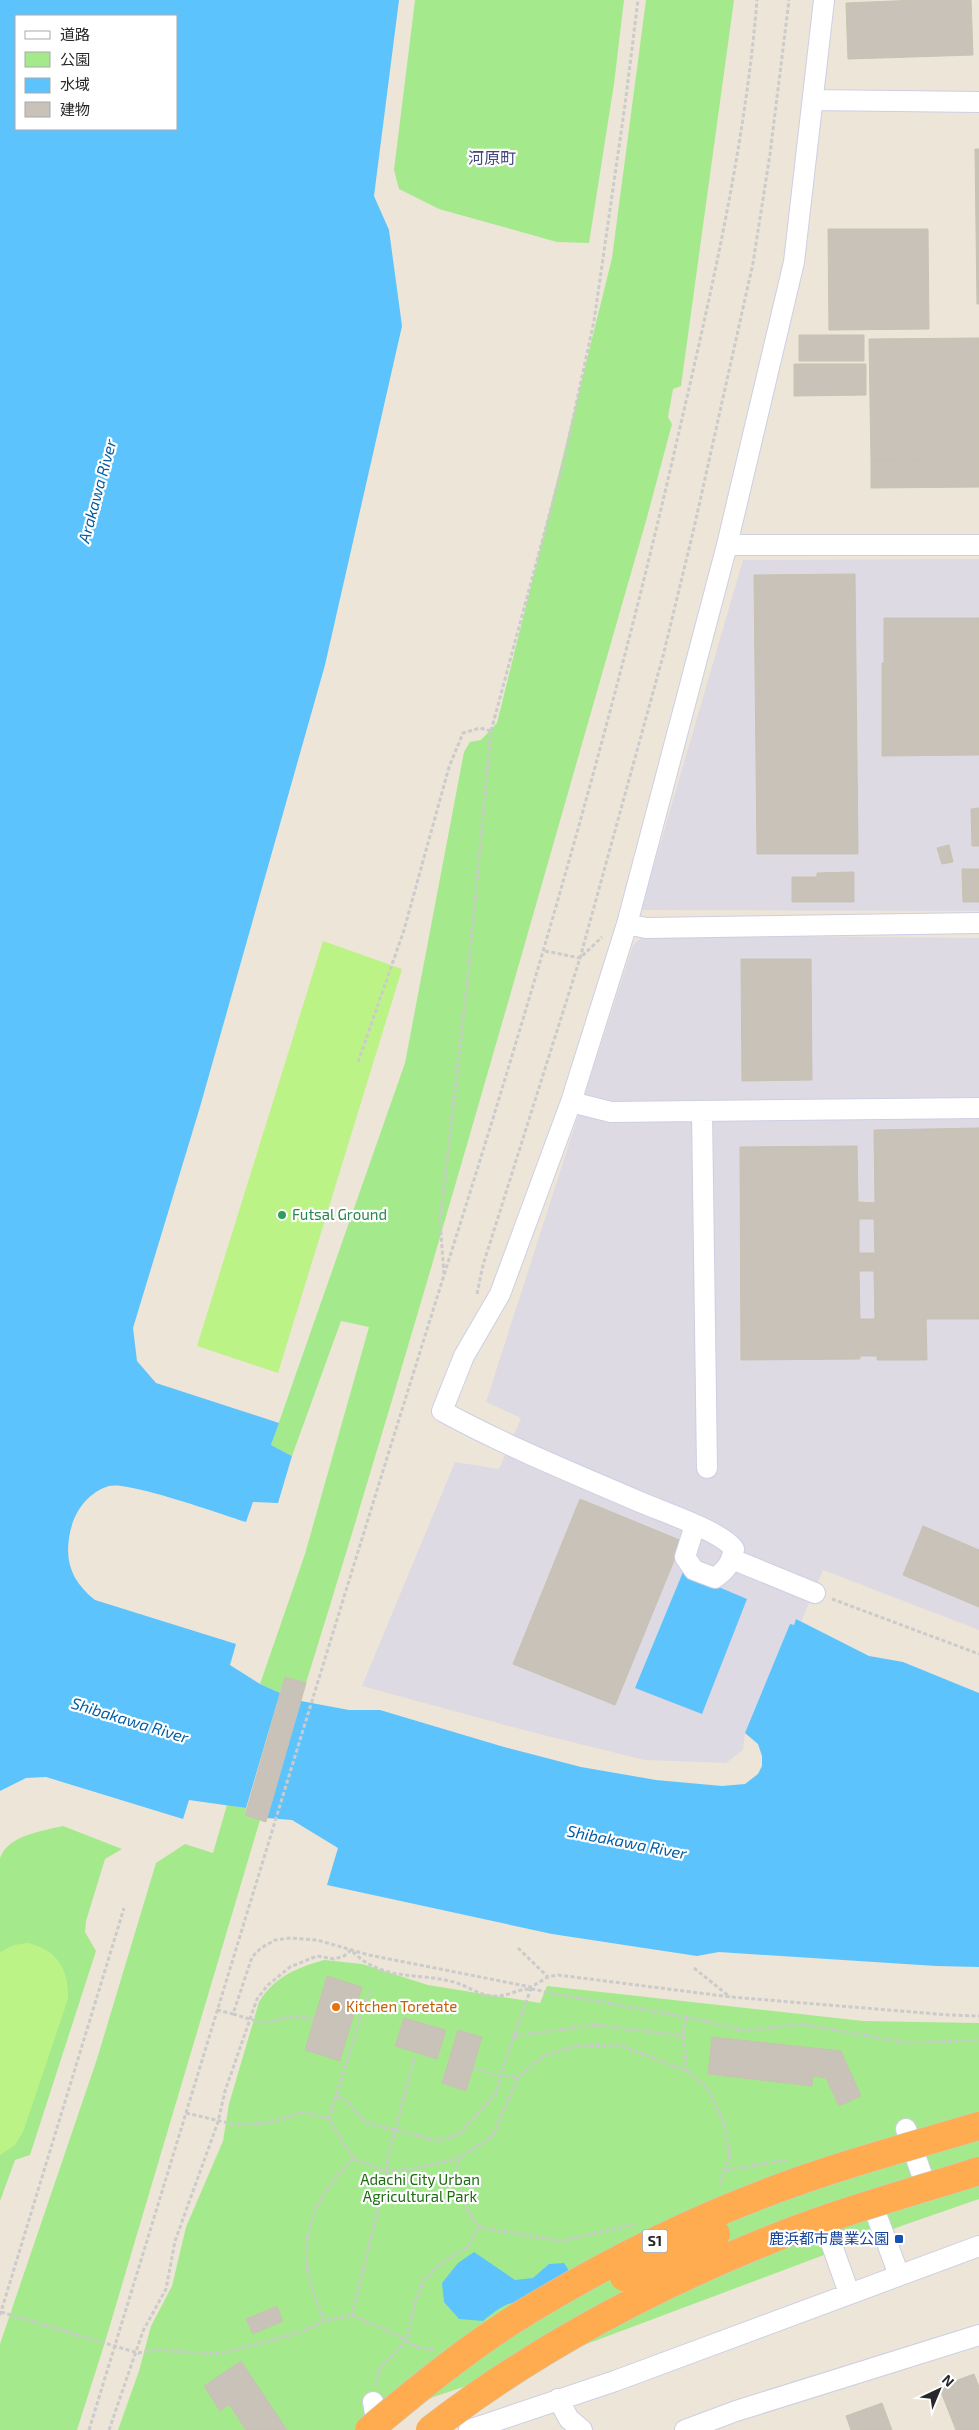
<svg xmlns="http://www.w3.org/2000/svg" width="979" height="2430" viewBox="0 0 979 2430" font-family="'Exo 2','Noto Sans JP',sans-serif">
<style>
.industrial{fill:#dddae4}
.green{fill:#a4ea8d}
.pitch{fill:#bbf387}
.water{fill:#5dc3fc;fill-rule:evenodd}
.building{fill:#c8c2b8;stroke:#c8c2b1;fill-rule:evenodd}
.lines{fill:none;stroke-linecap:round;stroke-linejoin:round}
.minor-casing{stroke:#cdcfe3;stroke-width:22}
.path{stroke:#cbcbcb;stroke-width:3;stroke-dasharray:4 2.5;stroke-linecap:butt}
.minor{stroke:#fff;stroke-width:20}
.highway-bridge-casing{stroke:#cbcbcb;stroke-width:29;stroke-linecap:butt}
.highway-bridge{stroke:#ffac50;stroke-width:28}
.leisure-dot{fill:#2e9e5b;stroke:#fff;stroke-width:2}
.food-dot{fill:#e8710a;stroke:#fff;stroke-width:2}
.transit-dot{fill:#1a4fb4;stroke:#fff;stroke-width:2}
.labels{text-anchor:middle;stroke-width:4.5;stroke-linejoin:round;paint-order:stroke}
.shield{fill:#fff;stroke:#686868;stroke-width:1}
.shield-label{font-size:14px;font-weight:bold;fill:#282828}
.leisure-label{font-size:15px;fill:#27864d;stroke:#fff;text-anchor:start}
.food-label{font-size:15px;fill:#c56008;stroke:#fff;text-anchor:start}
.park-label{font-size:15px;fill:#1c6c11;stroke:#fff}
.transit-label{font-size:15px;fill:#164399;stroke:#fff;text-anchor:end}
.neighbourhood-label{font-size:16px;fill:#44497d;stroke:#fff}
.water-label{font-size:16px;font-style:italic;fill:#005da4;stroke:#fff}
</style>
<rect width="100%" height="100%" fill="#ede5d8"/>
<!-- industrial -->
<path class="industrial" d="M979 559V911L641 910 743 560Z
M645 935 979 938V1630L823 1570 801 1622 796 1619 794 1625H790L745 1733 743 1750 726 1763 645 1760 535 1733 362 1686 455 1462 499 1469 521 1418 486 1402 633 945Z"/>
<!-- green -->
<path class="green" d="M415 0H624L614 84 589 243 557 242 439 209 399 189 394 170Z
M646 0H734L681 386 673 389 668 417 672 424 646 521C534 909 426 1298 306 1683L285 1677 280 1693 260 1684 305 1554 369 1327 341 1321 292 1456 271 1445 405 1063 464 752 470 742 481 740 497 723 612 258Z
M227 1805 246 1808 245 1815 260 1820 105 2342 77 2430H0V2344L97 2059 156 1863 185 1844 213 1853Z
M63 1826 122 1849 105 1859 86 1921 85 1932 96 1951 30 2155 15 2160 0 2201V1858C8 1835 43 1831 63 1826Z
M324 1960 362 1964 428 1985 540 2003 547 1986 863 2021 979 2023V2199L904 2225 560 2354 425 2400 359 2430H118L139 2371 151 2326 172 2286 186 2227 223 2141 229 2104 259 2002C275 1976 297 1968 324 1960Z"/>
<!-- pitch -->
<path class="pitch" d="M323 941 402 969 278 1373 197 1346Z
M28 1943C57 1950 69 1969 68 1999L23 2132 15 2145 0 2155V1952L14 1945Z"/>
<!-- water -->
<path class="water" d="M0 0H399L374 196 389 230 402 326 325 665 200 1107 133 1328 137 1361 156 1383 279 1423 271 1445 292 1456 278 1503 253 1502 246 1522C221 1514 128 1481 109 1486 86 1493 72 1515 69 1538 65 1565 74 1583 95 1600L236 1644 230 1665 260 1684 280 1693 246 1808 189 1800 183 1819 46 1777 26 1778 0 1791ZM16 16H176V129H16Z
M683 1572 747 1599 702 1714 635 1688Z
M796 1619 869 1656 903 1662 979 1693V1967L936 1966 719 1952 697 1956 552 1934 327 1885 338 1848 292 1820 267 1818 301 1701 349 1710H380L504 1747 581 1767 656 1780 722 1786 745 1784 758 1774 762 1766V1756L758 1744 745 1733 790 1624 794 1625Z
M474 2252 515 2280 533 2278 549 2264 564 2263 568 2269 571 2281 549 2306C516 2300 510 2298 483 2321L459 2319 444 2302 442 2283 458 2263Z"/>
<!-- building -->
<path class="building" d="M917 0H971L973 55 848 59 846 3Z
M975 149H979V304H977Z
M828 229H928L929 329 829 330Z
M799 335H864V361H799Z
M979 338V459L871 460 869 339Z
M794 364H866V395L794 396Z
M979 459V487L871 488V460Z
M855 574 858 854H757L754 575Z
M884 618H979V755L882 756V663H884Z
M979 808V846H972L971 809Z
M949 845 953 862 942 864 937 848Z
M962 869H979V902H963Z
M854 872V902H792V877H817V873Z
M741 959H811L812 1080 742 1081Z
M979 1128V1319H926L927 1360H877V1356H860V1359L741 1360 740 1147 857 1146 858 1202 875 1203 874 1130ZM859 1219H874L875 1253H859ZM859 1271H874L875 1319H860Z
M580 1499 682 1541 615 1705 513 1664Z
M923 1526 979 1550V1607L903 1575Z
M285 1677 306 1683 266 1822 245 1815Z
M327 1976 362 1987 340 2061 305 2050Z
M404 2018 446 2030 437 2059 395 2046Z
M458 2030 482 2037 466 2091 442 2083Z
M712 2037 841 2051 861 2096 839 2106 826 2078 813 2076 812 2086 708 2074Z
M277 2306 283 2321 253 2334 246 2319Z
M241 2361 287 2430H246L229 2404 220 2411 204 2386Z
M974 2374 979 2387V2430H956L939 2387Z
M882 2403 892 2430H851L846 2416Z"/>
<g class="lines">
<!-- minor casing -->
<g class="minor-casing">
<path id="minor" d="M813 100 979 102
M727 545H979
M627 924 646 928 979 923
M571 1102 611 1112 979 1108
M702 1111 707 1468
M695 1525 685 1557 694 1570 715 1578C726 1570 731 1564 734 1549 721 1531 663 1512 640 1502 573 1473 506 1446 442 1411L464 1356 500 1294 571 1102 627 924 727 545 794 262 824 0
M732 1559 815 1593
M906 2129 924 2181 920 2190 912 2194
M849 2293 824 2223 873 2206 899 2275
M558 2399 569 2419 582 2430
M373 2402 378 2430
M469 2430 615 2381 979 2246
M685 2430 736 2411 979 2335"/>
</g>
<!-- path -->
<path class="path" d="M545 951 580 958 602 937
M358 1062 404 930 449 767 463 733 480 728 491 731
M444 1274 440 1221 467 985 491 731 564 460 594 321 625 105 638 0
M477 1294 483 1265 580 958 663 656 694 528 753 263 770 154 789 0
M832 1599 979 1654
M518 1948 548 1977
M694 1968 730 1997
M217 2010 233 2014 252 1957 261 1948 275 1940 291 1938 317 1940 369 1955 531 1987 548 1977 558 1975 731 1997 949 2015 979 2016
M233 2014 263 2023 297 2016 314 2020
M686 2017 683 2036 687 2071
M514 2036 596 2025 683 2036
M474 2068 500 2076 518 2077
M337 2096C355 2103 353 2112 367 2123L438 2141 459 2134 497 2093 500 2076 531 1988
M186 2113 237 2125 266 2123 305 2112 329 2119 353 2158 387 2172 422 2167 459 2158 492 2137 518 2077 544 2056 575 2046 619 2045 687 2071 708 2089 723 2120 730 2155 719 2187
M329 2119 369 1991
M726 2170 787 2160
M478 2227 561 2241 636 2224
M1 2312 138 2353 156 2350 219 2354 298 2333 324 2321 352 2315 397 2335 416 2347 433 2350
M0 2315 124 1908
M352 2315 387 2172V2160L415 2056
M324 2321C319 2307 313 2292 309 2277 299 2228 320 2192 353 2159
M376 2385 380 2368 406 2341 416 2300 424 2280 443 2262 469 2246 478 2227 466 2207 455 2173 459 2158
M89 2430C213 2026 335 1621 462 1218 543 960 618 700 678 436 711 293 745 147 757 0
M109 2430 143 2331 166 2289 175 2241 218 2122 225 2091 257 1999 268 1985 290 1967 317 1956 334 1959 344 1956 351 1950C382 1982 416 1972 454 1982 468 1986 478 1995 493 1996 515 1997 519 1983 545 1992L686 2017 746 2031 801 2024 908 2043 979 2040"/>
<!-- minor -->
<use href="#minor" class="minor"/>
<!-- highway-bridge casing -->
<g class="highway-bridge-casing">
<path id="highway-bridge" d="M624 2277 716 2234
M369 2430C420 2387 473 2344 529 2310 605 2264 684 2224 766 2193 836 2166 908 2147 979 2126
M430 2430C533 2350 656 2285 777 2237 843 2211 912 2192 979 2171"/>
</g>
<!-- highway-bridge -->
<use href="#highway-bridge" class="highway-bridge"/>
</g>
<!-- markers -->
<circle class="leisure-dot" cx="282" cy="1215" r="5"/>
<circle class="food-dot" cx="336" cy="2007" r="5"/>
<rect class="transit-dot" x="894" y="2234" width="10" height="10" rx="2.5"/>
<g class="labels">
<!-- shield labels -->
<rect class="shield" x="642.5" y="2229.5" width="25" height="23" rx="4"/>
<g class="shield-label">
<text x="655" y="2246">S1</text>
</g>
<!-- leisure labels -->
<g class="leisure-label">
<text x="292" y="1220">Futsal Ground</text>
</g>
<!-- food labels -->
<g class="food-label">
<text x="346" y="2012">Kitchen Toretate</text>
</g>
<!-- park labels -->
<g class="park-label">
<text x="420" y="2185">Adachi City Urban<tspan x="420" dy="17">Agricultural Park</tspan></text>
</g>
<!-- transit labels -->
<g class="transit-label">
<text x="889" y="2244">鹿浜都市農業公園</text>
</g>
<!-- neighbourhood labels -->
<g class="neighbourhood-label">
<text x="492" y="164">河原町</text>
</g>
<!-- water labels -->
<g class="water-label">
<text transform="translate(97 491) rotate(-75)" y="6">Arakawa River</text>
<text transform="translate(130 1720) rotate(17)" y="6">Shibakawa River</text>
<text transform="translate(627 1842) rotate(11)" y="6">Shibakawa River</text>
</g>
</g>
<!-- legend -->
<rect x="15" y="15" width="162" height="115" fill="#ffffff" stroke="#a9a9a9"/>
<rect x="25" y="31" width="25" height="8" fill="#ffffff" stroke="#a9a9a9"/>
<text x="60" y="40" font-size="15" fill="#282828">道路</text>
<rect x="25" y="52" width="25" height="15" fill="#a4ea8d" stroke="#a9a9a9"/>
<text x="60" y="65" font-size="15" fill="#282828">公園</text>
<rect x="25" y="78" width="25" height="15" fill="#5dc3fc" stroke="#a9a9a9"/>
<text x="60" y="90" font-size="15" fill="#282828">水域</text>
<rect x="25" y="102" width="25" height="15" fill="#c8c2b8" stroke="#a9a9a9"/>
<text x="60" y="115" font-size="15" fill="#282828">建物</text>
<!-- north arrow -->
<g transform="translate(939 2390) rotate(44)" stroke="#ffffff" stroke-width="4" paint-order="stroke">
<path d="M0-4L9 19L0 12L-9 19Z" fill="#282828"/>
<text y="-8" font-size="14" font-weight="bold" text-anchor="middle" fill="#282828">N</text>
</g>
</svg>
